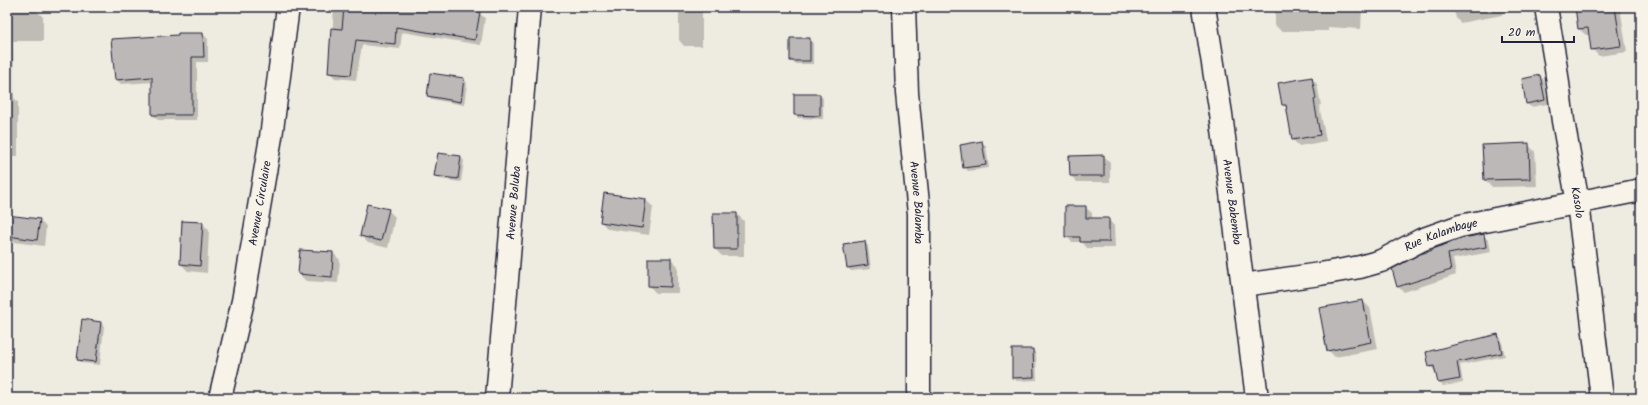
<svg xmlns="http://www.w3.org/2000/svg" width="1648" height="405" viewBox="0 0 1648 405" font-family="Kalam,sans-serif">
<style>
.shadow{fill:#0003}
.building{fill:#bbb8b7;stroke:#22223b}
.lines{fill:none;stroke-linecap:round;stroke-linejoin:round}
.minor-casing{stroke:#22223b;stroke-width:25}
.minor{stroke:#f7f3e8;stroke-width:22}
.labels{text-anchor:middle;stroke-width:3;stroke-linejoin:round;paint-order:stroke}
.street-label{font-size:12px;fill:#22223b;stroke:#f7f3e8}
</style>
<rect width="100%" height="100%" fill="#eeebe1"/>
<filter id="ink" filterUnits="userSpaceOnUse"><feTurbulence type="fractalNoise" baseFrequency=".025" numOctaves="2"/><feDisplacementMap in="SourceGraphic" scale="8" xChannelSelector="R" yChannelSelector="G"/><feConvolveMatrix kernelMatrix="1 2 1 2 8 2 1 2 1" color-interpolation-filters="sRGB"/></filter>
<g filter="url(#ink)">
<!-- shadow -->
<path class="shadow" d="M7 7H10V11H37L43 17V41H13L14 98 18 102V156L7 157Z
M334 7H449L479 13 485 18 481 45 402 32 400 49 362 45 356 80 335 78 330 73Z
M679 7H702V46H684L679 40Z
M1275 7H1362L1361 29 1328 27V31H1281L1275 25Z
M1453 7H1523L1524 8 1502 13V15L1460 23 1456 18Z
M1576 7H1620L1627 52 1599 56 1592 49 1590 35H1586L1579 29Z
M203 34 208 39V62H197V120H158L153 115V82L121 84 116 79Z
M809 39 813 42V64H795L791 61Z
M1540 76 1544 80 1548 104 1531 107 1527 104 1523 80Z
M1311 78 1317 84 1321 105H1319L1326 141 1299 146 1293 140 1288 109 1283 105Z
M464 79 467 83 464 105 431 99 428 95Z
M819 95 823 98V119L798 118 795 115Z
M982 142 986 146 989 168 968 171 964 167Z
M1528 144 1535 152 1537 186 1492 187 1485 180Z
M1104 156 1110 162V182H1077L1071 176 1070 157Z
M461 157 464 161 461 182 439 179 435 175Z
M646 200 653 207 649 235 608 229 601 222Z
M1085 207 1092 213V219H1108L1114 226 1115 248H1087L1082 242H1072L1066 236Z
M388 210 395 217 388 248 368 243 361 236Z
M737 214 744 221V256H722L715 249Z
M7 216 39 220 46 227 44 246 7 241Z
M183 222 202 223 209 230 207 273 188 271 181 264Z
M1483 235 1489 241 1491 252 1453 259 1456 275 1404 292 1398 287 1393 270Z
M865 242 868 246 871 269 851 271 848 268Z
M301 251 333 253 340 260 338 283 306 281 299 274Z
M671 259 678 266V293H656L649 286Z
M1363 301 1370 308 1378 349 1335 357 1328 350Z
M101 323 104 326 100 365 82 363 78 360Z
M1498 335 1501 338 1505 356 1460 365 1463 383 1443 386 1439 383 1436 369 1434 370 1430 366Z
M1033 350 1036 354 1037 380 1017 381 1013 377Z
M411 390 431 395 434 398H409Z"/>
<!-- building -->
<path class="building" d="M344 7 374 9V7H394L420 9 421 7H453L480 12 475 40 396 27 395 44 356 40 351 75 328 73 331 28 342 29Z
M1575 7H1615L1621 46 1591 50 1588 28 1578 29Z
M178 33H203L204 57H192V115H152V77L115 80 111 39 178 35Z
M790 38H810V61H790Z
M430 73 464 78 461 102 427 96Z
M1540 75 1545 100 1526 104 1522 79Z
M1312 77 1316 99 1314 100 1320 135 1292 140 1286 105H1282L1278 83Z
M794 94H820V116L794 115Z
M982 141 986 165 963 168 960 145Z
M1529 143 1530 179 1484 180 1482 145Z
M438 153 461 156 458 179 434 176Z
M1104 155V176H1070L1069 156Z
M604 193 646 199 642 228 600 222Z
M367 204 389 209 381 241 360 236Z
M1065 206H1086V218H1109V242H1080V237H1065Z
M713 213H737V249H714Z
M7 215 40 219 37 240 7 236Z
M182 221 203 222 200 266 180 264Z
M1484 234 1486 247 1448 254 1451 270 1397 287 1392 269 1420 254 1433 250V249L1463 238Z
M865 241 868 265 847 268 843 244Z
M300 250 333 252 332 277 298 274Z
M648 258H671V287L648 286Z
M1363 300 1371 342 1327 351 1319 308Z
M82 319 101 322 96 362 77 360Z
M1498 334 1502 353 1457 362 1460 379 1438 383 1434 366 1429 367 1426 352Z
M1012 349H1033L1034 377 1012 378Z"/>
<g class="lines">
<!-- minor casing -->
<g class="minor-casing">
<g id="minor">
<path id="s1" d="M904 7 907 93 919 214V398"/>
<path id="s2" d="M1204 7 1221 114 1257 398"/>
<path id="s3" d="M1546 7 1555 61 1563 121 1578 203 1602 398"/>
<path id="s4" d="M1243 285 1320 274 1360 267 1381 261 1421 240 1460 226 1641 190"/>
<path id="s5" d="M220 398 243 301 271 137 288 7"/>
<path id="s6" d="M497 398 530 7"/>
</g>
</g>
<!-- minor -->
<use href="#minor" class="minor"/>
</g>
</g>
<g class="labels">
<!-- street labels -->
<g class="street-label">
<text dy="4" stroke="none"><textPath href="#s6" startOffset="196">Avenue Baluba</textPath></text>
<text dy="4" stroke="none"><textPath href="#s1" startOffset="196">Avenue Balamba</textPath></text>
<text dy="4" stroke="none"><textPath href="#s2" startOffset="197">Avenue Babemba</textPath></text>
<text dy="4" stroke="none"><textPath href="#s3" startOffset="198">Kasolo</textPath></text>
<text dy="4" stroke="none"><textPath href="#s5" startOffset="199">Avenue Circulaire</textPath></text>
<text dy="4" stroke="none"><textPath href="#s4" startOffset="206">Rue Kalambaye</textPath></text>
</g>
</g>
<!-- margin -->
<rect width="1648" height="405" fill="none" stroke="#f7f3e8" stroke-width="24"/>
<rect x="12" y="12" width="1624" height="381" fill="none" stroke="#22223b" stroke-width="1.5" filter="url(#ink)"/>
<!-- scale -->
<path d="M1502 36v6h72v-6" fill="none" stroke="#22223b" stroke-width="2"/>
<text x="1508" y="36" font-size="12" fill="#22223b" stroke="#f7f3e8" stroke-width="3" paint-order="stroke">20 m</text>
</svg>
